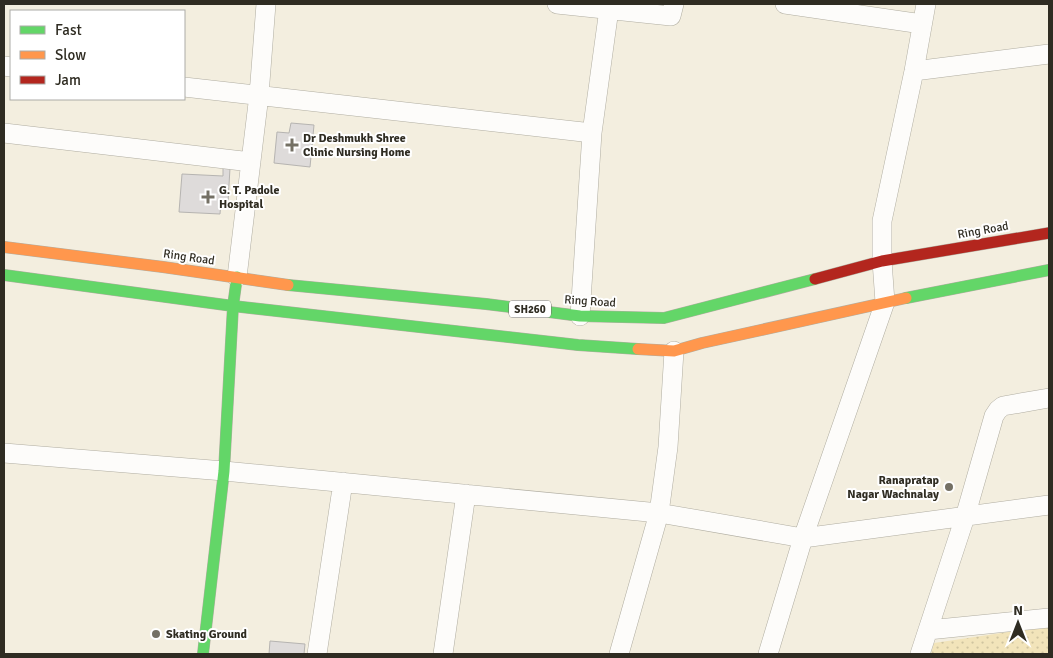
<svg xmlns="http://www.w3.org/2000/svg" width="1053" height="658" viewBox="0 0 1053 658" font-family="Signika,sans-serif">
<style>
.park{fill:url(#park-dots)}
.building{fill:#dedbda;stroke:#b6b4b1}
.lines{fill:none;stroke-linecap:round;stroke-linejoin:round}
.street-casing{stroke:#b0ada1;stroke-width:20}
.fast-casing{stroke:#b0ada1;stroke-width:12}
.slow-casing{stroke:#b0ada1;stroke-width:12}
.jam-casing{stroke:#b0ada1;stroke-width:12}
.street{stroke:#fdfcfa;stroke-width:19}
.fast{stroke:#63d668;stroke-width:11}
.slow{stroke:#ff974d;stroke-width:11}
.jam{stroke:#b3261e;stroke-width:11}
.poi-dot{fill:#747064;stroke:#fff;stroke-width:2}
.labels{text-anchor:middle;stroke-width:4;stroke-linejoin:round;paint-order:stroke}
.shield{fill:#fff;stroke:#6d6b64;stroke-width:1}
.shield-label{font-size:11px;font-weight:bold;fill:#2f2c22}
.poi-label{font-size:12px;font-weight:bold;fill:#2f2c22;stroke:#fff;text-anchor:start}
.street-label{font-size:12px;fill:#2f2c22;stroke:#fff}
</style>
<defs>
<pattern id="park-dots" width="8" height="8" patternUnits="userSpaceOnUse" patternTransform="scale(1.25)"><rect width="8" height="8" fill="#f2e4ba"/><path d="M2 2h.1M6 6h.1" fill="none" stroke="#d0c4a0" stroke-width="1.8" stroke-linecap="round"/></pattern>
</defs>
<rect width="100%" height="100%" fill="#f3eedf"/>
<!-- park -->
<path class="park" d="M1049 626V654H931L934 643Z"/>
<!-- building -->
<path class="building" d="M291 123 314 125 310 167 274 163 277 132 289 133Z
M223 167 230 168 228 202 221 201 220 214 179 212 182 174 223 176Z
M270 641 305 644 304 654H269Z"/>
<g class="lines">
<!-- street casing -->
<g class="street-casing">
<path id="street" d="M557 4 671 16 674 4
M785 4 922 24
M4 66 11 67
M914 71 1049 54
M184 87 592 133
M4 133 251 162
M237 277 259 95 266 4
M580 316 592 133 609 9
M4 453 224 471 659 513 803 538 1049 505
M928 630 1049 618
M317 654 343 482
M443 654 466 494
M619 654 659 513 668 447 674 351
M768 654 803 538 885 302 882 261V221L914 71 926 4
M920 654 965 517 994 416 998 410 1003 406 1049 398"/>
</g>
<!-- fast casing -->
<g class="fast-casing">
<path id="fast" d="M4 275 233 306 578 345 638 349
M288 285 486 304 580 316 664 318 815 279
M906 298 1049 270
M203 654 224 471 233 306 237 277"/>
</g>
<!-- slow casing -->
<g class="slow-casing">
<path id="slow" d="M4 247 163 267 288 285
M638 349 674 351 702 343 906 298"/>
</g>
<!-- jam casing -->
<g class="jam-casing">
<path id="jam" d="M815 279 882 261 1049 233"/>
</g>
<!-- street -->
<use href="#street" class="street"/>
<!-- fast -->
<use href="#fast" class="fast"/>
<!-- slow -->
<use href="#slow" class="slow"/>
<!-- jam -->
<use href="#jam" class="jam"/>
</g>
<!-- markers -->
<g class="poi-dot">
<path d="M289.5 137.5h5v5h5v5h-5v5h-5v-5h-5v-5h5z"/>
<path d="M205.5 189.5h5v5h5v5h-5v5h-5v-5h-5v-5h5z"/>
<circle cx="949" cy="487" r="5"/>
<circle cx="156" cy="634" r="5"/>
</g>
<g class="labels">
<!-- shield labels -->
<rect class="shield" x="509" y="300.5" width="42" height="17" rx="4"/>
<g class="shield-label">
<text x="530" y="313">SH260</text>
</g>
<!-- poi labels -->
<g class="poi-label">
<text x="303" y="142">Dr Deshmukh Shree<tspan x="303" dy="14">Clinic Nursing Home</tspan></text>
<text x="219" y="194">G. T. Padole<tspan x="219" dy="14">Hospital</tspan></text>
<text x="939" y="484" text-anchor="end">Ranapratap<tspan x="939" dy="14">Nagar Wachnalay</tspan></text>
<text x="166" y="638">Skating Ground</text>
</g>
<!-- street labels -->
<g class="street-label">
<text transform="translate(983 230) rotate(-10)" y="4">Ring Road</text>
<text transform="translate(189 257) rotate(8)" y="4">Ring Road</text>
<text transform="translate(590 301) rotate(4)" y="4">Ring Road</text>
</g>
</g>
<!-- border -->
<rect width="1053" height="658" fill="none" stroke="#2f2c22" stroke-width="10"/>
<!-- legend -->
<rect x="10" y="10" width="175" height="90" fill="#ffffff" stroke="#acaba7"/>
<rect x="20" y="26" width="25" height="8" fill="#63d668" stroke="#acaba7"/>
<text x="55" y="35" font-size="15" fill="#2f2c22">Fast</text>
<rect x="20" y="51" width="25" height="8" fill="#ff974d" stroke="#acaba7"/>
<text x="55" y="60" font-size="15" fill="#2f2c22">Slow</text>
<rect x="20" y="76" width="25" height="8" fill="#b3261e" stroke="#acaba7"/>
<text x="55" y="85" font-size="15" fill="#2f2c22">Jam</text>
<!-- north arrow -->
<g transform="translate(1018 623)" stroke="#ffffff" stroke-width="4" paint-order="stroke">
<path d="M0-4L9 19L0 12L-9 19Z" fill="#2f2c22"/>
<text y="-8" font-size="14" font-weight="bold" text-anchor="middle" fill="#2f2c22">N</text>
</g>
</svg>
